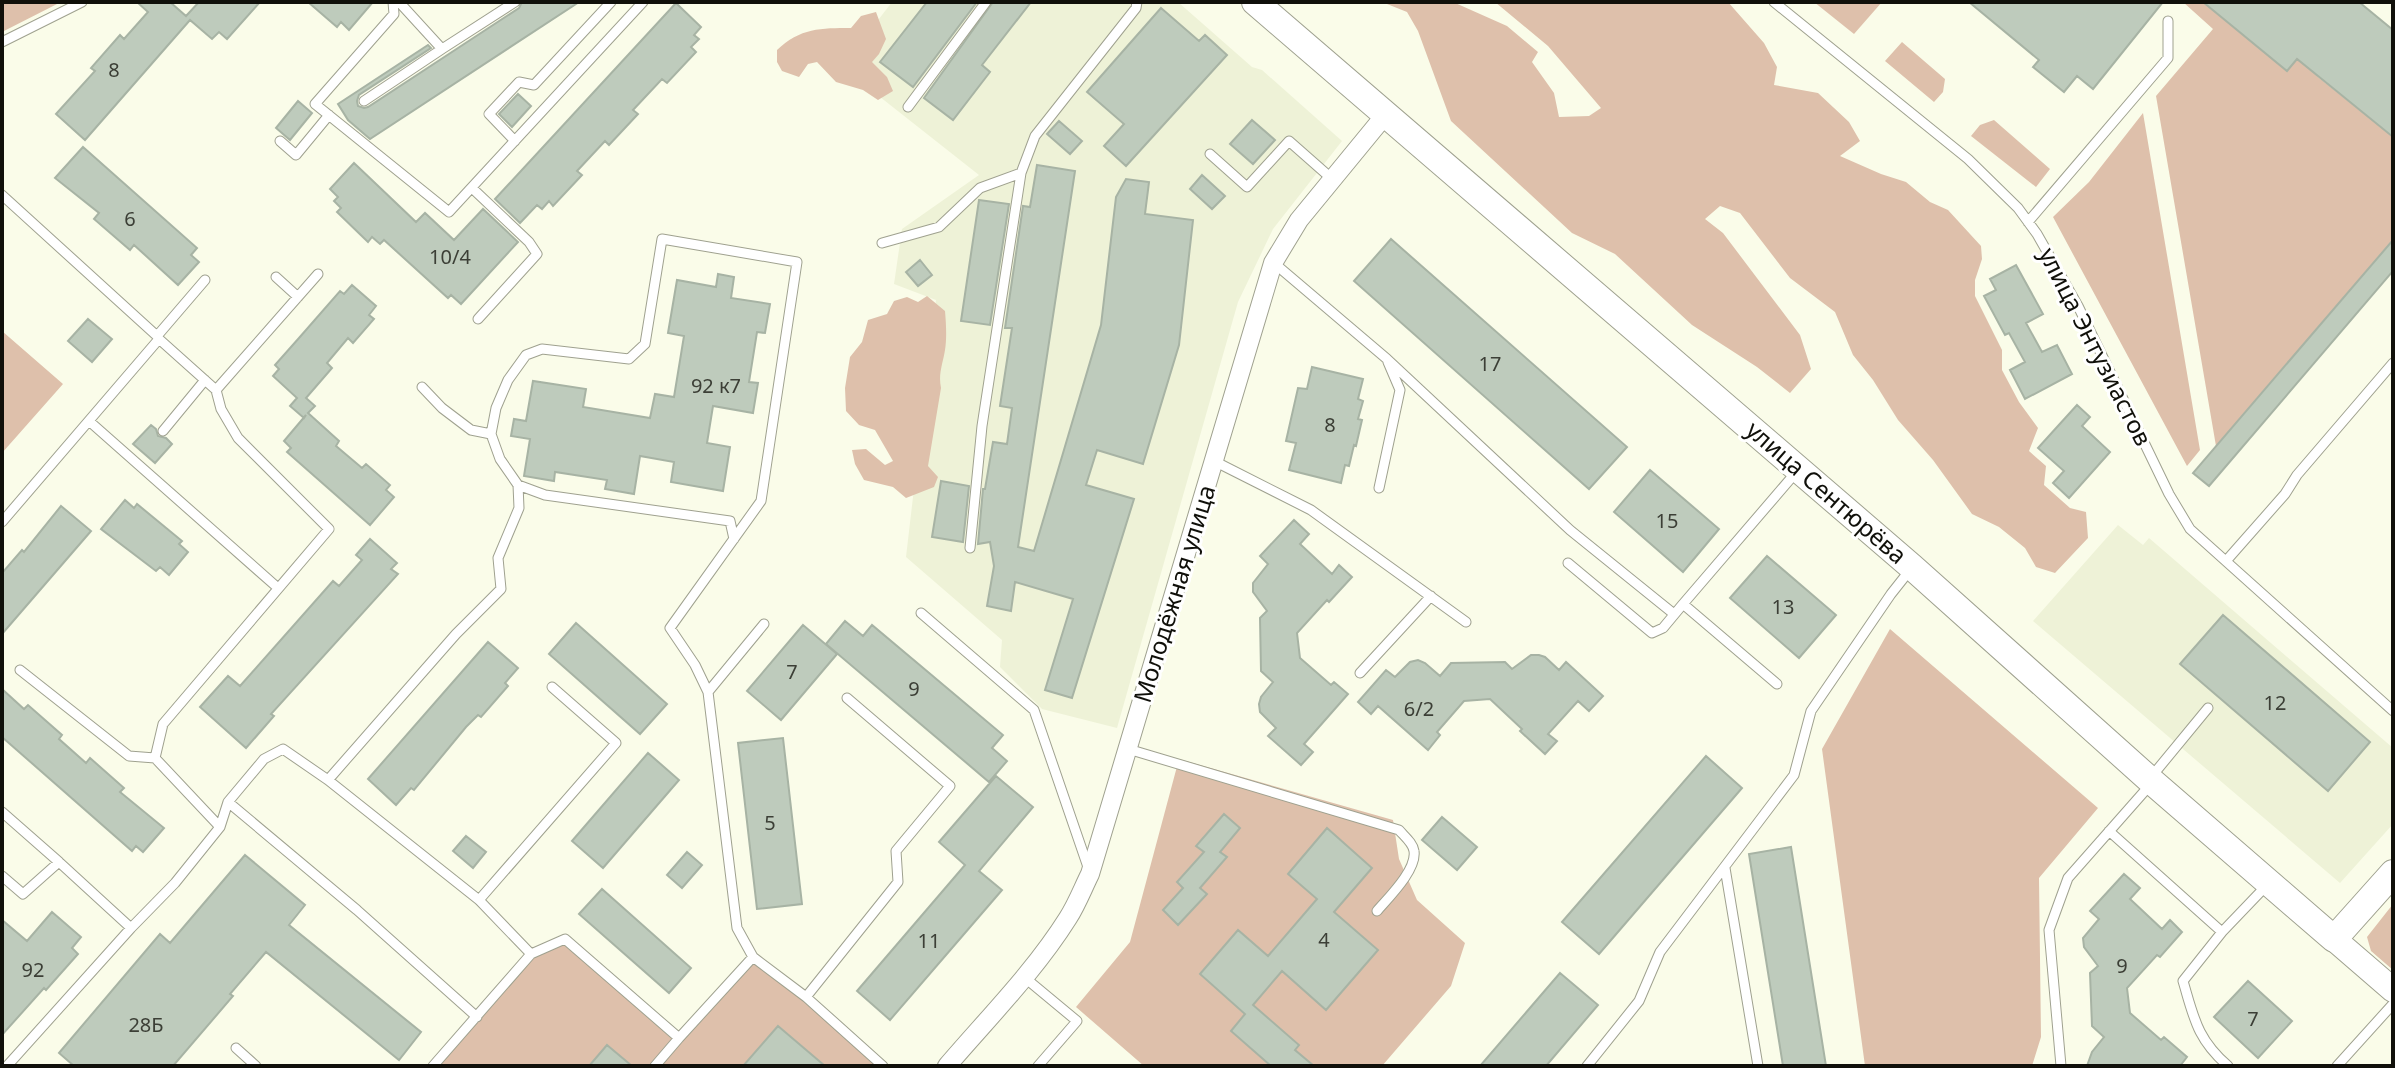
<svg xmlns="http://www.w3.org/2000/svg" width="2395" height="1068" viewBox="0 0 2395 1068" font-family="'Noto Sans',sans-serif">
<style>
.built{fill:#eef2d7}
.green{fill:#dec0ab}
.building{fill:#becbbc;stroke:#a7b3a4;stroke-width:2}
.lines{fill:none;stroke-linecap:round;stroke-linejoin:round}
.service-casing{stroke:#9fa18f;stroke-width:11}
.minor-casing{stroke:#9fa18f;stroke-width:20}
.tertiary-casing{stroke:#9fa18f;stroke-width:26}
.secondary-casing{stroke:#9fa18f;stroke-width:28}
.service{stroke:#fff;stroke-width:9}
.minor{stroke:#fff;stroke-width:18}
.tertiary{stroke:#fff;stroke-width:24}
.secondary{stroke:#fff;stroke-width:26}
.labels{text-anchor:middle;stroke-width:6;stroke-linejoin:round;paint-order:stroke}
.number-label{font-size:20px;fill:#3c3f36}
.street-label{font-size:24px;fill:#10100a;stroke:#fff}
</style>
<rect width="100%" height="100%" fill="#fafce9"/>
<!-- built -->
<path class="built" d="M892 2H1178L1252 67 1262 70 1342 141 1273 229 1238 302 1117 728 1042 709 1000 667 1002 640 906 557 936 300 894 284 902 229 979 175 842 67Z
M2118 525 2143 545 2149 538 2393 748V824L2340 883 2033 621Z"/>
<!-- green -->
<path class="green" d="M2 2H61L2 32Z
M1382 2H1453L1507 26 1538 52 1532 62 1554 93 1559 117 1589 116 1601 108 1548 46 1495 2H1728L1764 43 1777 67 1774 85 1818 93 1849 122 1860 141 1840 156 1881 174 1906 182 1930 202 1948 210 1981 246 1982 259 1975 280V296L2002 350V370L2019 402 2038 428 2029 451 2046 466 2044 485 2070 508 2086 512 2088 538 2055 573 2036 567 2025 548 1999 527 1972 514 1933 460 1898 420 1873 380 1853 355 1835 312 1790 278 1740 213 1720 206 1705 219 1723 233 1800 335 1811 369 1790 393 1757 367 1692 325 1615 254 1572 233 1451 121 1418 31 1407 12Z
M1814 2H1882L1854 34Z
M2183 2H2203L2304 50 2318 77 2393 137V240L2216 446 2156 96 2213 29Z
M876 12 886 39 879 54 872 62 887 77 893 91 878 100 863 90 836 82 817 62 808 64 799 77 782 71 777 62V50C800 28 821 28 851 28L861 16Z
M1902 42 1945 79 1943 92 1934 102 1885 61Z
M2143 113 2200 450 2187 466 2053 217 2089 182Z
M1994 120 2050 169 2036 187 1971 136 1980 125Z
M927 296 945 311C946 323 947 337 945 350 943 363 938 374 941 388L928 466 938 477 934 487 906 498 893 487 864 480 855 464 852 450 866 449 885 465 893 461 875 430 859 425 846 411 845 388 850 357 862 342 868 320 887 314 894 301 907 297 918 302Z
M2 331 63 384 2 453Z
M1890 629 2098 808 2039 878 2041 1037 2032 1066H1865L1822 749Z
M1179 759 1393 820 1399 859 1417 900 1465 943 1451 986 1382 1066H1144L1076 1007 1130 942Z
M2393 904V970L2371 951 2367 937Z
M565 939 679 1038 753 957 880 1066H433L531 954Z"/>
<!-- building -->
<path class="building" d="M137 2H170L186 16 199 2H260L227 39 219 32 212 39 190 20 85 140 56 114 95 71 91 68 120 35 124 39 148 12Z
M308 2H373L349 30 341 22 337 27Z
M522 2H579L370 139 348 120 338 104 428 45 431 48 359 95 357 101 358 106 364 108 368 107 519 8Z
M927 2H977L913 87 880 62Z
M993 2H1031L982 65 990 72 953 120 924 98Z
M1969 2H2163L2093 89 2077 76 2064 92 2033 67 2039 60Z
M2203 2H2359L2393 30V137L2297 59 2287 71Z
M676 3 701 27 694 35 699 39 691 47 696 52 667 83 662 79 633 110 638 114 609 145 605 141 577 171 582 175 553 206 549 201 542 209 537 205 520 223 495 199Z
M1161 8 1199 41 1205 35 1227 55 1126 166 1104 146 1124 124 1087 92Z
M518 94 531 106 512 127 499 114Z
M298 101 312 113 290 140 276 128Z
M1252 120 1275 140 1253 164 1230 144Z
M1059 121 1082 141 1070 154 1047 134Z
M83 147 197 248 191 255 199 262 178 285 134 245 130 250 94 219 99 213 55 178Z
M354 163 416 222 425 213 454 240 483 209 518 242 461 304 451 295 448 298 384 240 380 244 372 237 368 242 337 212 341 208 334 201 338 197 330 189Z
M1037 165 1075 171 1018 547 1034 551 1101 325 1116 197 1126 179 1149 182 1145 214 1193 220 1179 345 1143 464 1097 450 1086 485 1134 499 1072 698 1045 690 1073 599 1015 582 1011 611 987 606 994 566 990 542 978 544 983 489H985L993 442 1007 444 1012 408 1000 406 1012 328H1005L1023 206 1030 207Z
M1202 175 1225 196 1212 209 1190 189Z
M979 200 1009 204 990 325 961 321Z
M1391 239 1627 447 1589 489 1354 281Z
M2393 240V271L2209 486 2193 473Z
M920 260 932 275 918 286 906 272Z
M2016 265 2043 314 2026 323 2042 352 2057 345 2072 374 2025 399 2010 370 2025 362 2009 333 2005 335 1984 296 1996 290 1990 279Z
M718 274 734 277 731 298 770 304 765 333 757 332 749 382 758 383 753 413 713 406 707 443 730 447 723 491 671 482 674 462 640 456 634 494 605 489 607 480 555 472 554 481 524 476 530 439 511 436 514 419 526 421 533 381 586 389 583 407 650 418 655 394 674 397 684 336 668 333 677 280 716 287Z
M352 285 376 306 369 315 374 319 353 343 348 338 327 363 332 368 306 398 315 406 308 413 339 441 336 446 362 468 366 464 390 485 386 490 394 497 370 525 287 452 291 448 284 441 306 415 304 418 290 406 297 398 273 376 279 369 275 365 299 338 340 291 344 294Z
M88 319 112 339 92 362 68 341Z
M1312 367 1363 379 1358 399 1363 401 1358 419 1362 420 1356 446 1354 445 1349 466 1345 465 1341 483 1289 470 1296 443 1286 441 1298 388 1307 389Z
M2077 405 2090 417 2082 426 2110 452 2069 498 2053 483 2064 471 2038 448Z
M151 425 156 429 158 436 166 438 172 444 155 463 133 444Z
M1650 470 1719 529 1683 572 1614 512Z
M941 481 969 486 963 542 932 537Z
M125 500 134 508 137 504 182 541 179 544 188 552 169 575 160 567 156 571 101 529Z
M61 506 91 531 2 634V573L22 550 24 552Z
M1294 520 1309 534 1300 544 1332 574 1339 565 1352 577 1329 602 1327 600 1297 633 1300 658 1331 685 1334 682 1348 694 1304 744 1313 752 1301 765 1268 736 1276 728 1260 712 1259 704 1261 697 1273 682 1261 671 1260 618 1267 611 1253 592V583L1268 564 1260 556Z
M370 539 397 563 391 569 398 574 271 714 274 716 246 748 200 707 228 676 240 686 333 581 339 586 362 560 356 555Z
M1767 556 1836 615 1799 658 1730 598Z
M2223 615 2370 742 2328 791 2180 664Z
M845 621 863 636 872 625 1003 735 992 748 1007 761 989 782 826 644Z
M576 623 667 704 640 734 549 654Z
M803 625 837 654 781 720 747 691Z
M488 642 518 668 505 683 508 686 481 717 478 715 466 727 414 790 411 788 396 805 368 779Z
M1531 655H1539L1545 657 1559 670 1566 662 1603 696 1589 711 1578 701 1548 734 1557 741 1545 754 1520 731 1522 729 1490 699 1464 701 1437 732 1440 735 1428 750 1378 706 1371 714 1358 702 1386 670 1395 677 1410 662 1418 660 1425 663 1440 676 1451 663 1505 662 1512 669Z
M2 689 24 709 28 705 62 735 59 739 86 763 90 758 124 788 120 792 164 828 143 852 136 846 132 851 2 737Z
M783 738 802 904 757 909 738 743Z
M648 753 679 780 603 868 572 841Z
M1706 756 1742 788 1599 954 1562 922Z
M996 776 1033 807 979 871 1002 890 890 1020 857 991 965 865 939 842Z
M1224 814 1240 828 1220 852 1227 857 1200 888 1207 894 1178 925 1163 910 1183 888 1177 882 1204 852 1196 846Z
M1442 817 1477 847 1457 870 1422 840Z
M1327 828 1372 868 1334 912 1378 950 1326 1010 1282 971 1253 1005 1299 1045 1295 1050 1314 1066H1271L1231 1031 1245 1014 1200 974 1238 930 1268 956 1317 899 1288 874Z
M466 836 486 852 473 868 453 851Z
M1791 847 1826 1066H1783L1749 854Z
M687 852 702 865 682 888 667 875Z
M245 855 305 905 289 925 421 1032 399 1060 266 952 230 994 233 996 173 1066H74L59 1053 160 934 170 943Z
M2124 874 2140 888 2130 899 2162 929 2170 920 2182 932 2160 957 2157 955 2127 988 2130 1013 2161 1040 2164 1037 2187 1057 2180 1066H2087L2092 1052 2104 1037 2092 1026 2090 973 2098 966 2084 947 2083 938 2099 919 2090 911Z
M602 889 691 968 669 993 579 914Z
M52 912 81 937 72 948 78 954 46 990 44 988 2 1035V920L27 941Z
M1560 973 1598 1005 1546 1066H1480Z
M2248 981 2292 1021 2258 1058 2214 1017Z
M778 1026 825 1066H743Z
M607 1045 632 1066H589Z"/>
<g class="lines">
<!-- service casing -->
<g class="service-casing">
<path id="service" d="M393 2 394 14 315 104 449 212 643 2
M1774 2 1968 159 2018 208 2037 234 2078 306 2169 494 2190 529 2393 711
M2 42 82 2
M442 49 515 2
M364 101 442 49 399 2
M908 107 986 2
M280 141 296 155 329 115
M515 141 489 114 519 82 534 85 611 2
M1210 154 1247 187 1289 141 1331 178
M472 188 529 242 537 254 478 319
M2 195 157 336
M2028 222 2168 58V21
M882 243 939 227 980 188 1021 173
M1274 263 1387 359 1570 530 1674 614
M276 277 298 297
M159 339 216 390 221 409 238 438 329 529 163 724 155 758 220 827
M422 387 442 408 471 430 491 434
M216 390 318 274
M89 421 278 588
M163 431 205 380
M1214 461 1311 510 1466 622
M518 485 545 495 730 521 734 539
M1379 488 1400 390 1388 362
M2 522 159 339 157 336 205 280
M970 548 982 426 1021 173 1035 136 1136 8 1137 2
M2226 561 2285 494 2297 475 2393 363
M1568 563 1652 633 1663 628 1683 604 1777 684
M1683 604 1798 470
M921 613 1034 710 1089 870
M20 670 129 756 155 758
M1360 673 1431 596
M1128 749 1399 830C1404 836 1413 843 1414 851 1417 870 1388 898 1377 911
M2152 776 2208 708
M328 780 456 634 501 589 498 558 519 508 518 485 500 459 491 434 496 408 508 380 526 355 542 349 629 359 645 344 662 239 797 262 761 501 670 628 695 665 708 692
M228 802 357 910 477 1017
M2 812 59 862
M2109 831 2222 932
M1725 868 1758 1066
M2 876 23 894 59 862 131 928
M479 900 616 743 552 687
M753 957 737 928 708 692 764 624
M1024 977 1077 1021 1038 1066
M806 997 898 882 896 851 950 786 847 698
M236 1048 256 1066
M7 1066 131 928 175 883 220 827 228 802 264 759 283 749 328 780 479 900 531 954 565 939 679 1038 753 957 806 997 883 1066
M433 1066 531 954
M655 1066 679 1038
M1587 1066 1639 1001 1660 952 1794 775 1811 711 1891 594 1910 570
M2061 1066 2049 930 2068 878 2150 785
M2228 1066C2197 1039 2194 1018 2183 981L2222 932 2267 885
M2337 1066 2393 1004"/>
</g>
<!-- minor casing -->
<g class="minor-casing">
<path id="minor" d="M947 1066C988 1018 1034 972 1068 918 1077 904 1083 888 1090 874L1273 263 1299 220 1386 114"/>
</g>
<!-- tertiary casing -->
<g class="tertiary-casing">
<path id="tertiary" d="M2334 939 2393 990"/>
</g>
<!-- secondary casing -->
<g class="secondary-casing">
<path id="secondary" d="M1255 2 1912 567 2149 779 2334 939 2393 873"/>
</g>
<!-- service -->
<use href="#service" class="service"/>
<!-- minor -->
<use href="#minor" class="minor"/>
<!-- tertiary -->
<use href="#tertiary" class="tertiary"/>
<!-- secondary -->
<use href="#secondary" class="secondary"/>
</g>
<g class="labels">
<!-- number labels -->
<g class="number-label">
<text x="114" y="77">8</text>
<text x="130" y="226">6</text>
<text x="450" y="264">10/4</text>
<text x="1490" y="371">17</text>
<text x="716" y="393">92 к7</text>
<text x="1330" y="432">8</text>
<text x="1667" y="528">15</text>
<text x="1783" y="614">13</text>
<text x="792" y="679">7</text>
<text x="914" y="696">9</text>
<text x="2275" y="710">12</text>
<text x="1419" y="716">6/2</text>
<text x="770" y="830">5</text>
<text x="1324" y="947">4</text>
<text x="929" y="948">11</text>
<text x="2122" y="973">9</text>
<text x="33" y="977">92</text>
<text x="2253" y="1026">7</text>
<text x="146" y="1032">28Б</text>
</g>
<!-- street labels -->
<g class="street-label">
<text transform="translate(2095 347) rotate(63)" y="8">улица Энтузиастов</text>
<text transform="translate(1826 493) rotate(41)" y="8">улица Сентюрёва</text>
<text transform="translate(1175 594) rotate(-73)" y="8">Молодёжная улица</text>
</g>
</g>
<!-- border -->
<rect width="2395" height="1068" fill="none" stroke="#10100a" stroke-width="8"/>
</svg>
